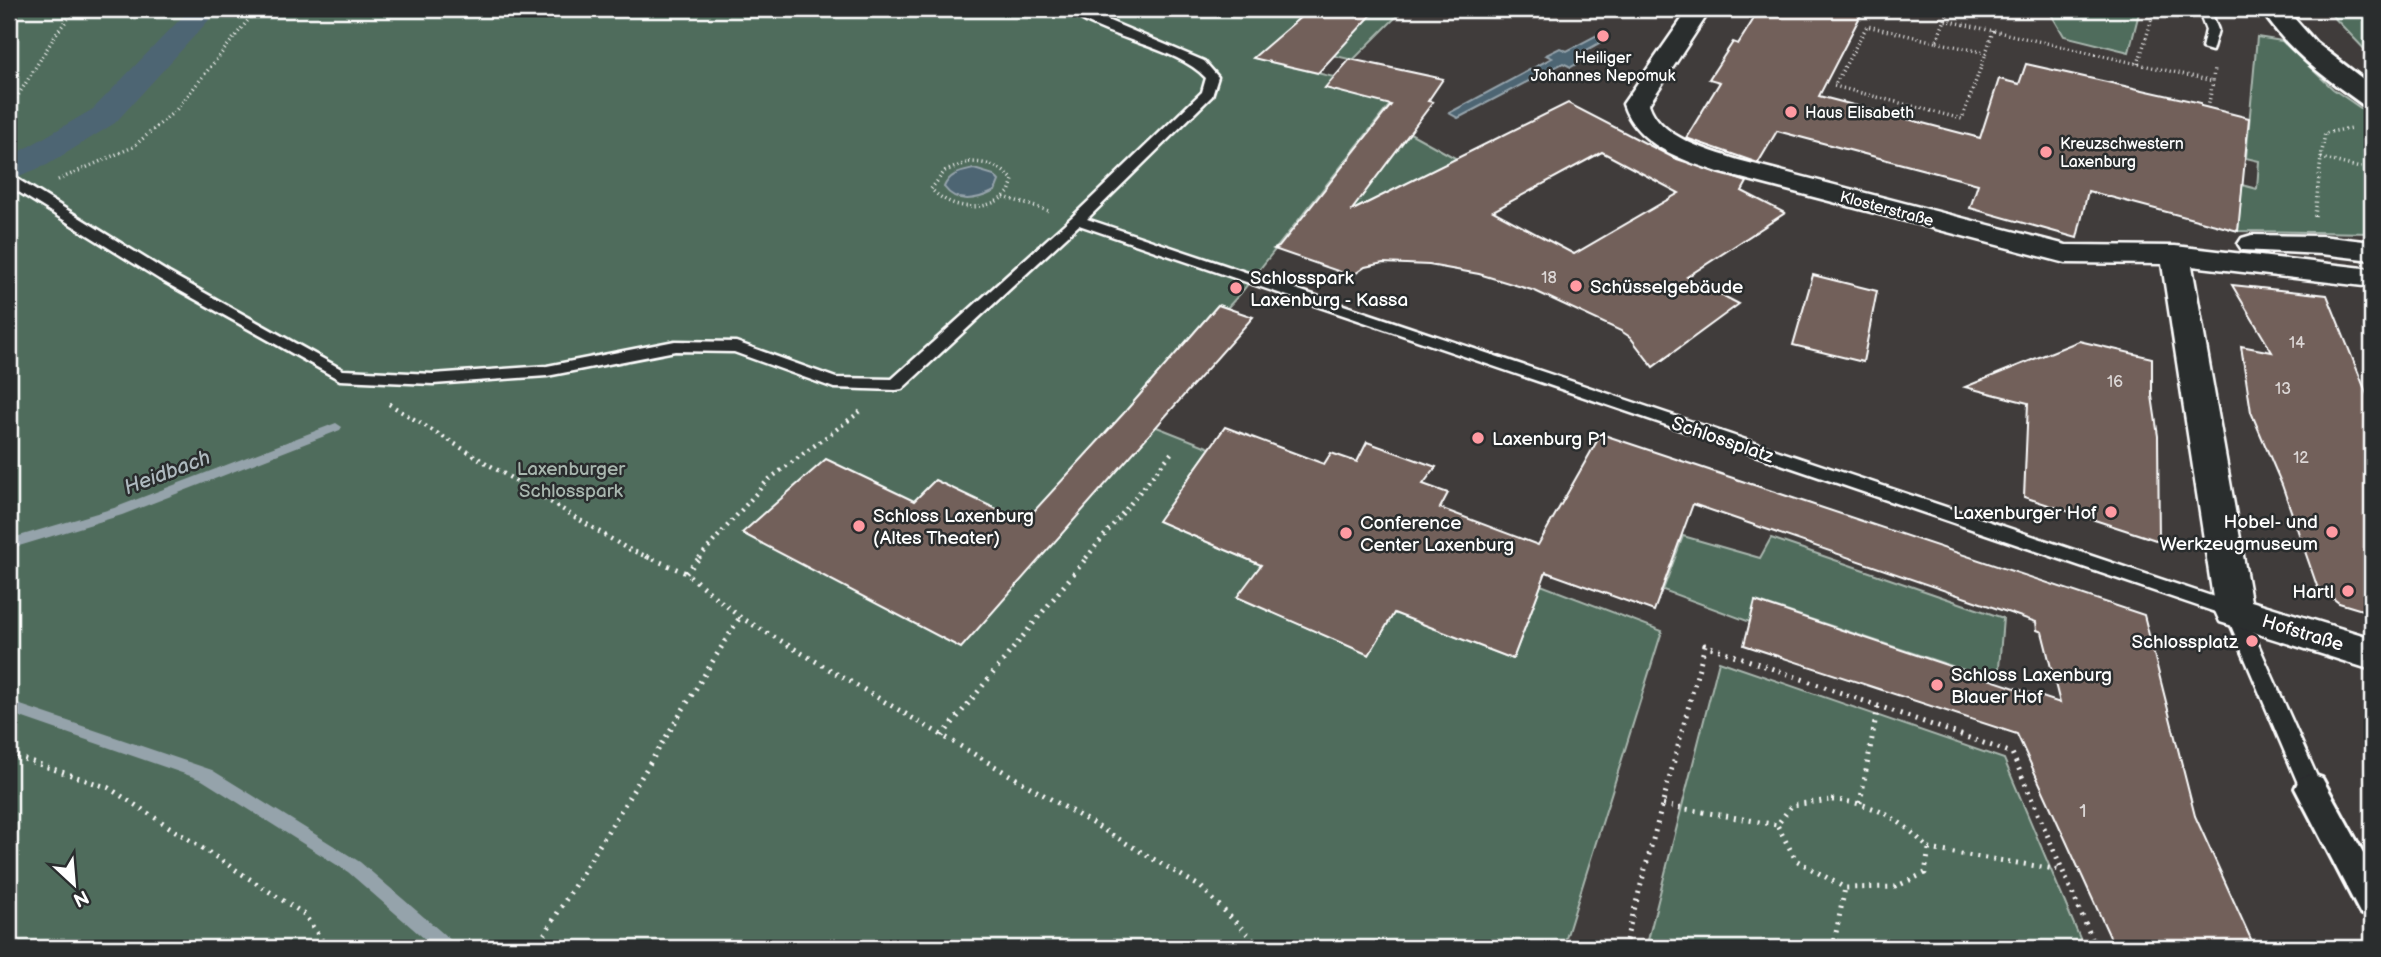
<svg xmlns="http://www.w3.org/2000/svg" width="2381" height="957" viewBox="0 0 2381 957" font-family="'Balsamiq Sans',sans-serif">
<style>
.green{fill:#506c5c;stroke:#a8b6ae;stroke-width:2}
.water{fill:#4e6573;stroke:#95a3ab;stroke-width:2}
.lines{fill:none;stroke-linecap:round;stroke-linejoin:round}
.stream{fill:#95a3ab;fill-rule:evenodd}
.canal{fill:#4e6573;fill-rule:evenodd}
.building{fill:#72605a;stroke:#fff;stroke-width:2;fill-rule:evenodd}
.service-casing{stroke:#fff;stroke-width:5}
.pedestrian-casing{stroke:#fff;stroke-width:6}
.minor-casing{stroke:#fff;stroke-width:5}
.secondary-casing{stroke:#fff;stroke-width:6}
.path-far2{stroke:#fff;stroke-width:3.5;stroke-dasharray:1 3.5;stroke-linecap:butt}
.path-far1{stroke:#fff;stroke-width:4.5;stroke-dasharray:2 5;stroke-linecap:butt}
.path{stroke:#fff;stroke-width:5;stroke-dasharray:2 6;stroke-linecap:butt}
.service{fill:#2a2d2e;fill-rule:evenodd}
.pedestrian{fill:#2a2d2e;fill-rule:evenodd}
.minor{fill:#2a2d2e;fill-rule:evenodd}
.secondary{fill:#2a2d2e;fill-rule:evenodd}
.poi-dot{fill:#ff9aa2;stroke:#2a2d2e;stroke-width:2.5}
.labels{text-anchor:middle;stroke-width:5;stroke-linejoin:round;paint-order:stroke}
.far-poi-label{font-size:16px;fill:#fff;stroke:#2a2d2e;text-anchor:start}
.far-street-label{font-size:16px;fill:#fff;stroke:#2a2d2e}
.number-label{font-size:16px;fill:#dcd7d6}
.poi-label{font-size:19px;fill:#fff;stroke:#2a2d2e;text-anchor:start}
.street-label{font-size:19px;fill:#fff;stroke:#2a2d2e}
.park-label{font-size:19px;fill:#a8b6ae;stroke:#2a2d2e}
.near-number-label{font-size:19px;fill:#dcd7d6}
.water-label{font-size:21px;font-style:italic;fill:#afbac0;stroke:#2a2d2e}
</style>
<rect width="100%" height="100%" fill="#403c3b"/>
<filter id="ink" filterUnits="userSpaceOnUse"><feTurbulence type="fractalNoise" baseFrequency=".0143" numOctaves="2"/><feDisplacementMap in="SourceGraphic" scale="14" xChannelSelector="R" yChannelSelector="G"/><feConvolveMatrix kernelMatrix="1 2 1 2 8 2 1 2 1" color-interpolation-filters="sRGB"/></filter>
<g filter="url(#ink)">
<!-- green -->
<path class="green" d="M9 9H1310L1254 58 1334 77 1325 88 1399 93 1240 294 1227 308 1218 305 1124 414 1210 448 1159 521 1261 565 1238 597 1369 655 1394 613 1513 659 1541 585 1662 631 1563 948H9Z
M1354 9H1404L1353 60 1310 50Z
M2048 9H2140L2129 52 2064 36Z
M2326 9H2372V57L2370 55Z
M2257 37 2282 41 2333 89 2372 116V233L2238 231 2242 185 2257 189 2259 161 2246 158Z
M1410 133 1457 159 1351 211Z
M1683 536 1760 558 1771 538 2003 618 1999 668 1988 678 1756 601 1750 622 1663 590Z
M1719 661 2004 759 2084 948H1646Z"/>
<!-- water -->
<path class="water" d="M1599 34 1608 38 1578 55 1585 59 1571 67 1563 63 1458 118 1449 113 1552 58 1546 55 1560 48 1567 51Z
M974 169 994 175 999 181 995 191C977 200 957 205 944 187 950 173 961 172 974 169Z"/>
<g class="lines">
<!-- stream -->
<path class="stream" d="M336 423 342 427 340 430 122 515 9 549V539L114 508Z
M9 701 212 770 360 862 453 942 455 948H435L348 872 202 780 9 713Z"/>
<!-- canal -->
<path class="canal" d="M190 9H219L115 123 47 165 9 180V158L93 109Z"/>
</g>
<!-- building -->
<path class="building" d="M1310 9H1377L1318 73 1253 58Z
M1760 9H1864L1819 96 1980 138 1999 79 2019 84 2026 64 2201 103V106L2249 118 2238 231 2088 191 2077 238 1970 208 1978 184 1777 131 1758 163 1686 138 1720 82 1709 79 1733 42 1738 44Z
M1350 59 1443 79 1428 101 1433 102 1351 211 1568 103 1674 158 1747 182 1742 191 1785 213 1687 277 1739 304 1653 367 1630 337 1621 331 1535 291 1479 274 1429 265 1383 263 1365 267 1352 276 1274 249 1279 247 1391 105 1325 88ZM1602 152 1679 193 1574 254 1493 211Z
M1813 275 1877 291 1863 362 1793 345Z
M2232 285 2327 295 2372 407V613L2339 603 2317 586 2282 485 2251 412 2241 346 2272 352Z
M1218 305 1253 317 961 648 742 533 826 459 914 501 935 480 1024 522 1123 414Z
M2079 341 2152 358V396L2158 436 2159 541 2024 497 2028 403 1965 387Z
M1225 427 1324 464 1331 453 1357 462 1367 442 1436 467 1423 484 1448 493 1440 508 1538 545 1601 434 2144 615 2195 816 2255 948H2115L2017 734 1744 645 1755 601 2060 703 2042 632 2037 630 2036 622 1693 504 1654 611 1546 572 1513 659 1394 613 1369 655 1237 597 1261 565 1158 521Z"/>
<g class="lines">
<!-- service casing -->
<g class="service-casing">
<path id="service" d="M1066 9H1081L1204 61 1218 77 1212 96 1087 219 2241 606 2322 788 2319 795 2311 797 2303 795 2227 616 1079 225 902 389 896 390 834 388 734 352 675 351 547 376 433 384 340 380 159 279 9 186V176L14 177 169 273 343 370 433 374 547 366 675 341 736 342 836 378 892 379 1072 217 1202 92 1206 78C1177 46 1100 38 1066 9Z
M2198 9H2210L2218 30 2212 51 2202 48 2206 30Z"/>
</g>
<!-- pedestrian casing -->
<g class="pedestrian-casing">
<path id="pedestrian" d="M2311 774 2322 778 2372 869V918L2360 913 2295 788 2300 778Z"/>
</g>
<!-- minor casing -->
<g class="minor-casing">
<path id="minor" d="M1689 9H1711L1649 104C1660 138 1706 149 1738 160L2066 245 2175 246 2372 269V287L2192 266 2251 601 2372 638V670L2220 622 2215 611 2162 264 2066 263 1718 172C1681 159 1636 145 1623 104Z
M2252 235 2321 236 2372 242V260L2321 254 2242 250 2238 244 2242 238Z"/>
</g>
<!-- secondary casing -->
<g class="secondary-casing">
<path id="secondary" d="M2261 9H2286L2315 42 2372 86V106L2362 104C2324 77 2286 49 2261 9Z"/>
</g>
<!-- path-far2 -->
<path class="path-far2" d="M9 14 27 9
M1945 20 1949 9
M1993 31 1986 53 1936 42 1945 20 2213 81 2214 67
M1936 42 1867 26 1834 86 1962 119 1986 53
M2138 64 2155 9
M2208 108 2213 81
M9 110 58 31 76 9
M2321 158 2325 133 2351 128
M969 162C987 162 1000 166 1013 180L1009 192C987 214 951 210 931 189L945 171Z
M58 180 133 147 176 110 257 9
M1004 197 1049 211
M2315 216 2321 158 2372 171"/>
<!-- path-far1 -->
<path class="path-far1" d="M389 404 626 548 650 558
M699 558 768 480 861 411
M1086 558 1173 451"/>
<!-- path -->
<path class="path" d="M646 556 686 573 740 617 1201 887 1261 948
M686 573 701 556
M942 736 1088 556
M9 754 109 788 304 914 327 948
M1832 800C1873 802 1901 819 1929 849L1925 873 1895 887 1845 888 1796 860 1777 825 1792 805Z
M1860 803 1878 706
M1663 805 1777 825
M1929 849 2061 870
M536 948 740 617
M1624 948 1705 645 2012 753 2096 948
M1833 948 1845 888"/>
<!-- service -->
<use href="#service" class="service"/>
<!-- pedestrian -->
<use href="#pedestrian" class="pedestrian"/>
<!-- minor -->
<use href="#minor" class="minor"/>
<!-- secondary -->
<use href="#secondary" class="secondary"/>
</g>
</g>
<!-- markers -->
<g class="poi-dot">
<circle cx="1603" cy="36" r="7"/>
<circle cx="1791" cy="112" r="7"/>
<circle cx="2046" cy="152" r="7"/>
<circle cx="1576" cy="286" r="7"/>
<circle cx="1236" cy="288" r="7"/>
<circle cx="1478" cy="438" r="7"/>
<circle cx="2111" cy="512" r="7"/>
<circle cx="859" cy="526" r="7"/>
<circle cx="2332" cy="532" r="7"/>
<circle cx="1346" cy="533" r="7"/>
<circle cx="2348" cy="591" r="7"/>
<circle cx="2252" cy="641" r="7"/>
<circle cx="1937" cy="685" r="7"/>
</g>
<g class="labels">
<!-- far-poi labels -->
<g class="far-poi-label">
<text x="1603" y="63" text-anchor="middle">Heiliger<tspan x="1603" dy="18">Johannes Nepomuk</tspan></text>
<text x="1805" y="118">Haus Elisabeth</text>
<text x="2060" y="149">Kreuzschwestern<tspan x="2060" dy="18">Laxenburg</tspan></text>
</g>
<!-- far-street labels -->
<g class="far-street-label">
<text transform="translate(1887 208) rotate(15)" y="6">Klosterstraße</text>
</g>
<!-- number labels -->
<g class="number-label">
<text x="1549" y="283">18</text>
<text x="2297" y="348">14</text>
<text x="2115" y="387">16</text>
<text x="2283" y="394">13</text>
<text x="2301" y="463">12</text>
</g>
<!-- poi labels -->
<g class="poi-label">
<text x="1250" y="284">Schlosspark<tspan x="1250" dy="22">Laxenburg - Kassa</tspan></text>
<text x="1590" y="293">Schüsselgebäude</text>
<text x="1492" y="445">Laxenburg P1</text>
<text x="2097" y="519" text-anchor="end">Laxenburger Hof</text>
<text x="873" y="522">Schloss Laxenburg<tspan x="873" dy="22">(Altes Theater)</tspan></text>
<text x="2318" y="528" text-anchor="end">Hobel- und<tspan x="2318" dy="22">Werkzeugmuseum</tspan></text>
<text x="1360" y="529">Conference<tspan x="1360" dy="22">Center Laxenburg</tspan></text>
<text x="2334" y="598" text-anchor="end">Hartl</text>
<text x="2238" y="648" text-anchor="end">Schlossplatz</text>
<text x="1951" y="681">Schloss Laxenburg<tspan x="1951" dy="22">Blauer Hof</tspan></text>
</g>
<!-- street labels -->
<g class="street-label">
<text transform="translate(1723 439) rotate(19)" y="7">Schlossplatz</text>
<text transform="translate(2303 632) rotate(17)" y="7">Hofstraße</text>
</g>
<!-- park labels -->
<g class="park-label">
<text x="571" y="475">Laxenburger<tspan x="571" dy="22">Schlosspark</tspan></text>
</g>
<!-- near-number labels -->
<g class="near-number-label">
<text x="2083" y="817">1</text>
</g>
<!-- water labels -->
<g class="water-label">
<text transform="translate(167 472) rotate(-21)" y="7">Heidbach</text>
</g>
</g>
<!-- margin -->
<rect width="2381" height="957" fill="none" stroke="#2a2d2e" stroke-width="35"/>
<rect x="18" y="18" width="2346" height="922" fill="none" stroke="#fff" stroke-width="2.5" filter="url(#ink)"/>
<!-- north arrow -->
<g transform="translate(74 884) rotate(154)" stroke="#2a2d2e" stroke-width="5" paint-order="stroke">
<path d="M0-5L12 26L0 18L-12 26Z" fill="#ffffff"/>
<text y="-10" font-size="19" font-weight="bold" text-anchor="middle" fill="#ffffff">N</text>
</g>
</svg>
